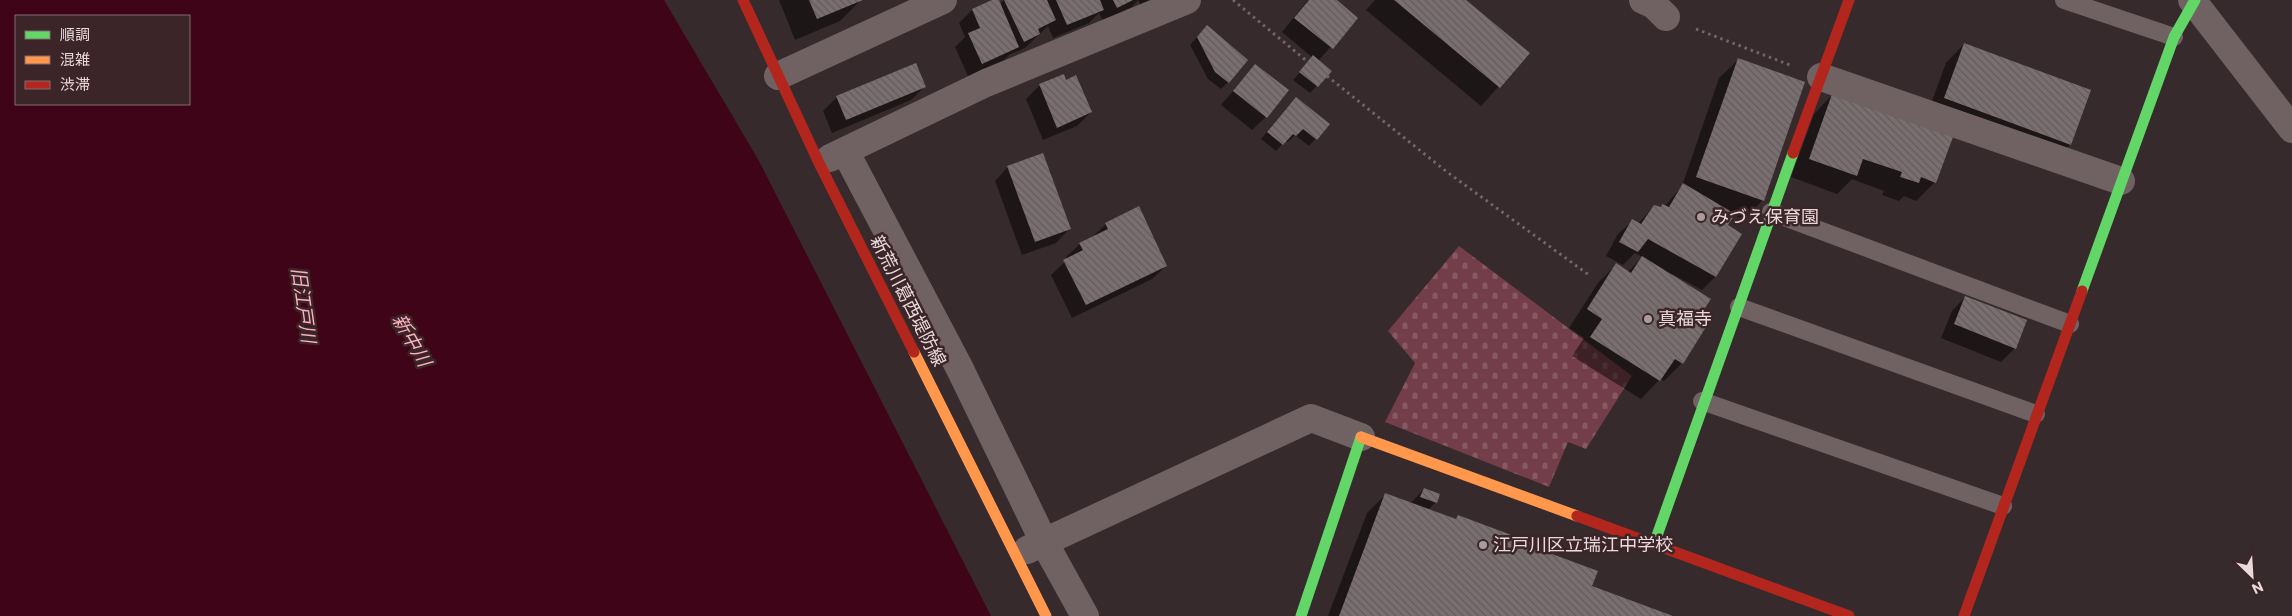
<svg xmlns="http://www.w3.org/2000/svg" width="2292" height="616" viewBox="0 0 2292 616" font-family="Commissioner,'Noto Sans JP',sans-serif">
<style>
.cemetery{fill:url(#cemetery-stones)}
.water{fill:#3f0417;fill-rule:evenodd}
.shadow{fill:#0007}
.building{fill:url(#building-back-hatch)}
.lines{fill:none;stroke-linecap:round;stroke-linejoin:round}
.path{stroke:#726668;stroke-width:3;stroke-dasharray:2.5 4;stroke-linecap:butt}
.lane{stroke:#706163;stroke-width:18}
.street{stroke:#706163;stroke-width:28}
.fast{stroke:#63d668;stroke-width:11}
.slow{stroke:#ff974d;stroke-width:11}
.jam{stroke:#b3261e;stroke-width:11}
.poi-dot{fill:#aa9c9e;stroke:#3b2529;stroke-width:2}
.labels{text-anchor:middle;stroke-width:5;stroke-linejoin:round;paint-order:stroke}
.poi-label{font-size:18px;fill:#e9dadc;stroke:#3b2529;text-anchor:start}
.street-label{font-size:18px;fill:#e9dadc;stroke:#3b2529}
.water-label{font-size:19px;font-style:italic;fill:#feb0bd;stroke:#3b2529}
</style>
<defs>
<pattern id="cemetery-stones" width="16" height="16" patternUnits="userSpaceOnUse" patternTransform="scale(1.25)"><rect width="16" height="16" fill="#733e49"/><path d="M2 7V4a2 2 0 0 1 4 0v3zM10 15v-3a2 2 0 0 1 4 0v3z" fill="#875963"/></pattern>
<pattern id="building-back-hatch" width="6" height="6" patternUnits="userSpaceOnUse" patternTransform="scale(1.25)"><rect width="6" height="6" fill="#7a6f70"/><path d="M-1 5l2 2M0 0l6 6M5-1l2 2" fill="none" stroke="#635a5b"/></pattern>
</defs>
<rect width="100%" height="100%" fill="#362a2c"/>
<!-- cemetery -->
<path class="cemetery" d="M1459 246 1632 376 1586 449 1568 442 1549 487 1385 422 1415 363 1388 331Z"/>
<!-- water -->
<path class="water" d="M0 0H664L759 161 991 616H0ZM189 16V104H16V16Z"/>
<!-- shadow -->
<path class="shadow" d="M779 0H861L840 21 795 40Z
M995 0H997L999 5 1004 0H1156L1142 7 1138 0 1132 7 1103 21 1099 13 1089 23 1053 38 1048 26 1025 48 1009 55 1004 60 968 76 955 47 965 37 959 23 972 10Z
M1308 0H1335L1357 18 1318 61 1330 71 1310 93 1293 80 1313 58 1282 32Z
M1375 0H1464L1528 54 1481 106 1366 10Z
M1200 34 1228 82 1221 89 1208 79 1190 45Z
M1964 44 2090 91 2070 145 2051 163 1926 117 1946 63Z
M1738 60 1763 200 1744 219 1733 215 1727 226 1741 235 1715 277 1702 290 1672 274 1671 276 1695 321 1682 363 1664 381 1660 379 1641 399 1572 356 1584 338 1569 328 1598 283 1616 265 1628 272 1642 257 1635 253 1623 265 1606 256 1618 234 1632 221 1638 224 1654 206 1659 208 1662 205 1665 206 1682 186 1719 78Z
M1255 65 1266 117 1252 130 1221 105Z
M1063 75 1065 82 1091 112 1077 126 1043 140 1026 99 1039 86Z
M925 86 911 100 832 133 823 111 837 97Z
M1832 95 1935 182 1916 201 1904 196 1899 201 1882 195 1884 191 1852 179 1837 194 1791 177 1814 114Z
M1289 105 1328 125 1309 146 1295 135 1288 142 1285 141 1276 151 1261 139Z
M1008 167 1069 229 1056 243 1022 255 995 181Z
M1106 224 1166 266 1152 279 1072 318 1051 275 1067 260 1066 257 1080 244 1092 237Z
M1965 297 2015 348 2001 362 1941 338 1952 311Z
M1424 489 1436 502 1428 510 1551 555 1591 587 1670 616H1328L1367 513 1385 495 1410 504Z"/>
<!-- building -->
<path class="building" d="M809 0H863L817 19Z
M992 0H999L1019 47 982 64 968 33 980 28 972 9Z
M1004 0H1047L1056 20 1038 29 1040 34 1024 42Z
M1056 0H1100L1104 10 1067 25Z
M1113 0H1133L1117 8Z
M1309 0H1337L1358 18 1333 49 1294 18Z
M1394 0H1466L1530 53 1500 88Z
M1207 25 1248 60 1229 83 1215 72 1197 37Z
M1964 43 2091 90 2071 145 1944 98Z
M1313 55 1332 71 1318 87 1299 72Z
M1738 58 1805 82 1764 201 1696 177Z
M916 63 926 87 846 120 836 96Z
M1255 64 1289 90 1267 118 1233 91Z
M1064 74 1066 80 1076 75 1092 112 1057 128 1039 84Z
M1832 94 1953 137 1936 183 1921 177 1919 183 1900 177 1902 172 1863 159 1857 176 1809 159Z
M1296 97 1330 124 1317 140 1303 129 1296 136 1293 134 1283 145 1267 132Z
M1043 153 1071 229 1035 242 1007 166Z
M1683 183 1735 214 1728 225 1742 234 1716 277 1648 239 1638 252 1619 242 1632 219 1641 224 1654 205 1661 207 1662 204 1669 207Z
M1139 206 1167 266 1086 305 1063 260 1083 250 1079 243 1108 229 1105 223Z
M1642 256 1711 299 1697 320 1706 327 1683 364 1675 359 1660 381 1590 337 1602 319 1587 309 1616 263 1631 273Z
M1965 296 2027 320 2016 349 1954 324Z
M1424 488 1440 494 1437 503 1420 497Z
M1385 493 1456 519 1458 515 1554 551 1552 554 1598 571 1592 586 1673 616H1339Z"/>
<g class="lines">
<!-- path -->
<path class="path" d="M1233 0 1308 62
M1696 29 1790 65
M1327 76 1447 172 1589 275"/>
<!-- lane -->
<path class="lane" d="M2064 0 2174 37
M1771 212 2070 324
M1739 307 2036 414
M1702 401 2003 506"/>
<!-- street -->
<path class="street" d="M1643 0 1654 5 1666 17
M2192 0 2292 129
M778 76 943 0
M1821 77 2121 181
M845 151 959 367 1044 542 1085 616
M830 158 986 83 1187 0
M1027 550 1311 418 1361 437"/>
<!-- fast -->
<path class="fast" d="M2082 291 2174 37 2195 0
M1654 544 1793 153
M1301 616 1361 437"/>
<!-- slow -->
<path class="slow" d="M914 352 1046 616
M1361 437 1577 516"/>
<!-- jam -->
<path class="jam" d="M743 0 819 163 914 352
M1793 153 1849 0
M1577 516 1849 616
M1964 616 2082 291"/>
</g>
<!-- markers -->
<g class="poi-dot">
<circle cx="1701" cy="217" r="5"/>
<circle cx="1648" cy="319" r="5"/>
<circle cx="1483" cy="545" r="5"/>
</g>
<g class="labels">
<!-- poi labels -->
<g class="poi-label">
<text x="1711" y="223">みづえ保育園</text>
<text x="1658" y="325">真福寺</text>
<text x="1493" y="551">江戸川区立瑞江中学校</text>
</g>
<!-- street labels -->
<g class="street-label">
<text transform="translate(908 301) rotate(63)" y="6">新荒川葛西堤防線</text>
</g>
<!-- water labels -->
<g class="water-label">
<text transform="translate(304 305) rotate(82)" y="7">旧江戸川</text>
<text transform="translate(412 340) rotate(60)" y="7">新中川</text>
</g>
</g>
<!-- legend -->
<rect x="15" y="15" width="175" height="90" fill="#3b2529" stroke="#816d71"/>
<rect x="25" y="31" width="25" height="8" fill="#63d668" stroke="#816d71"/>
<text x="60" y="40" font-size="15" fill="#e9dadc">順調</text>
<rect x="25" y="56" width="25" height="8" fill="#ff974d" stroke="#816d71"/>
<text x="60" y="65" font-size="15" fill="#e9dadc">混雑</text>
<rect x="25" y="81" width="25" height="8" fill="#b3261e" stroke="#816d71"/>
<text x="60" y="90" font-size="15" fill="#e9dadc">渋滞</text>
<!-- north arrow -->
<g transform="translate(2252 576) rotate(155)" stroke="#3b2529" stroke-width="4" paint-order="stroke">
<path d="M0-4L9 19L0 12L-9 19Z" fill="#e9dadc"/>
<text y="-8" font-size="14" font-weight="bold" text-anchor="middle" fill="#e9dadc">N</text>
</g>
</svg>
